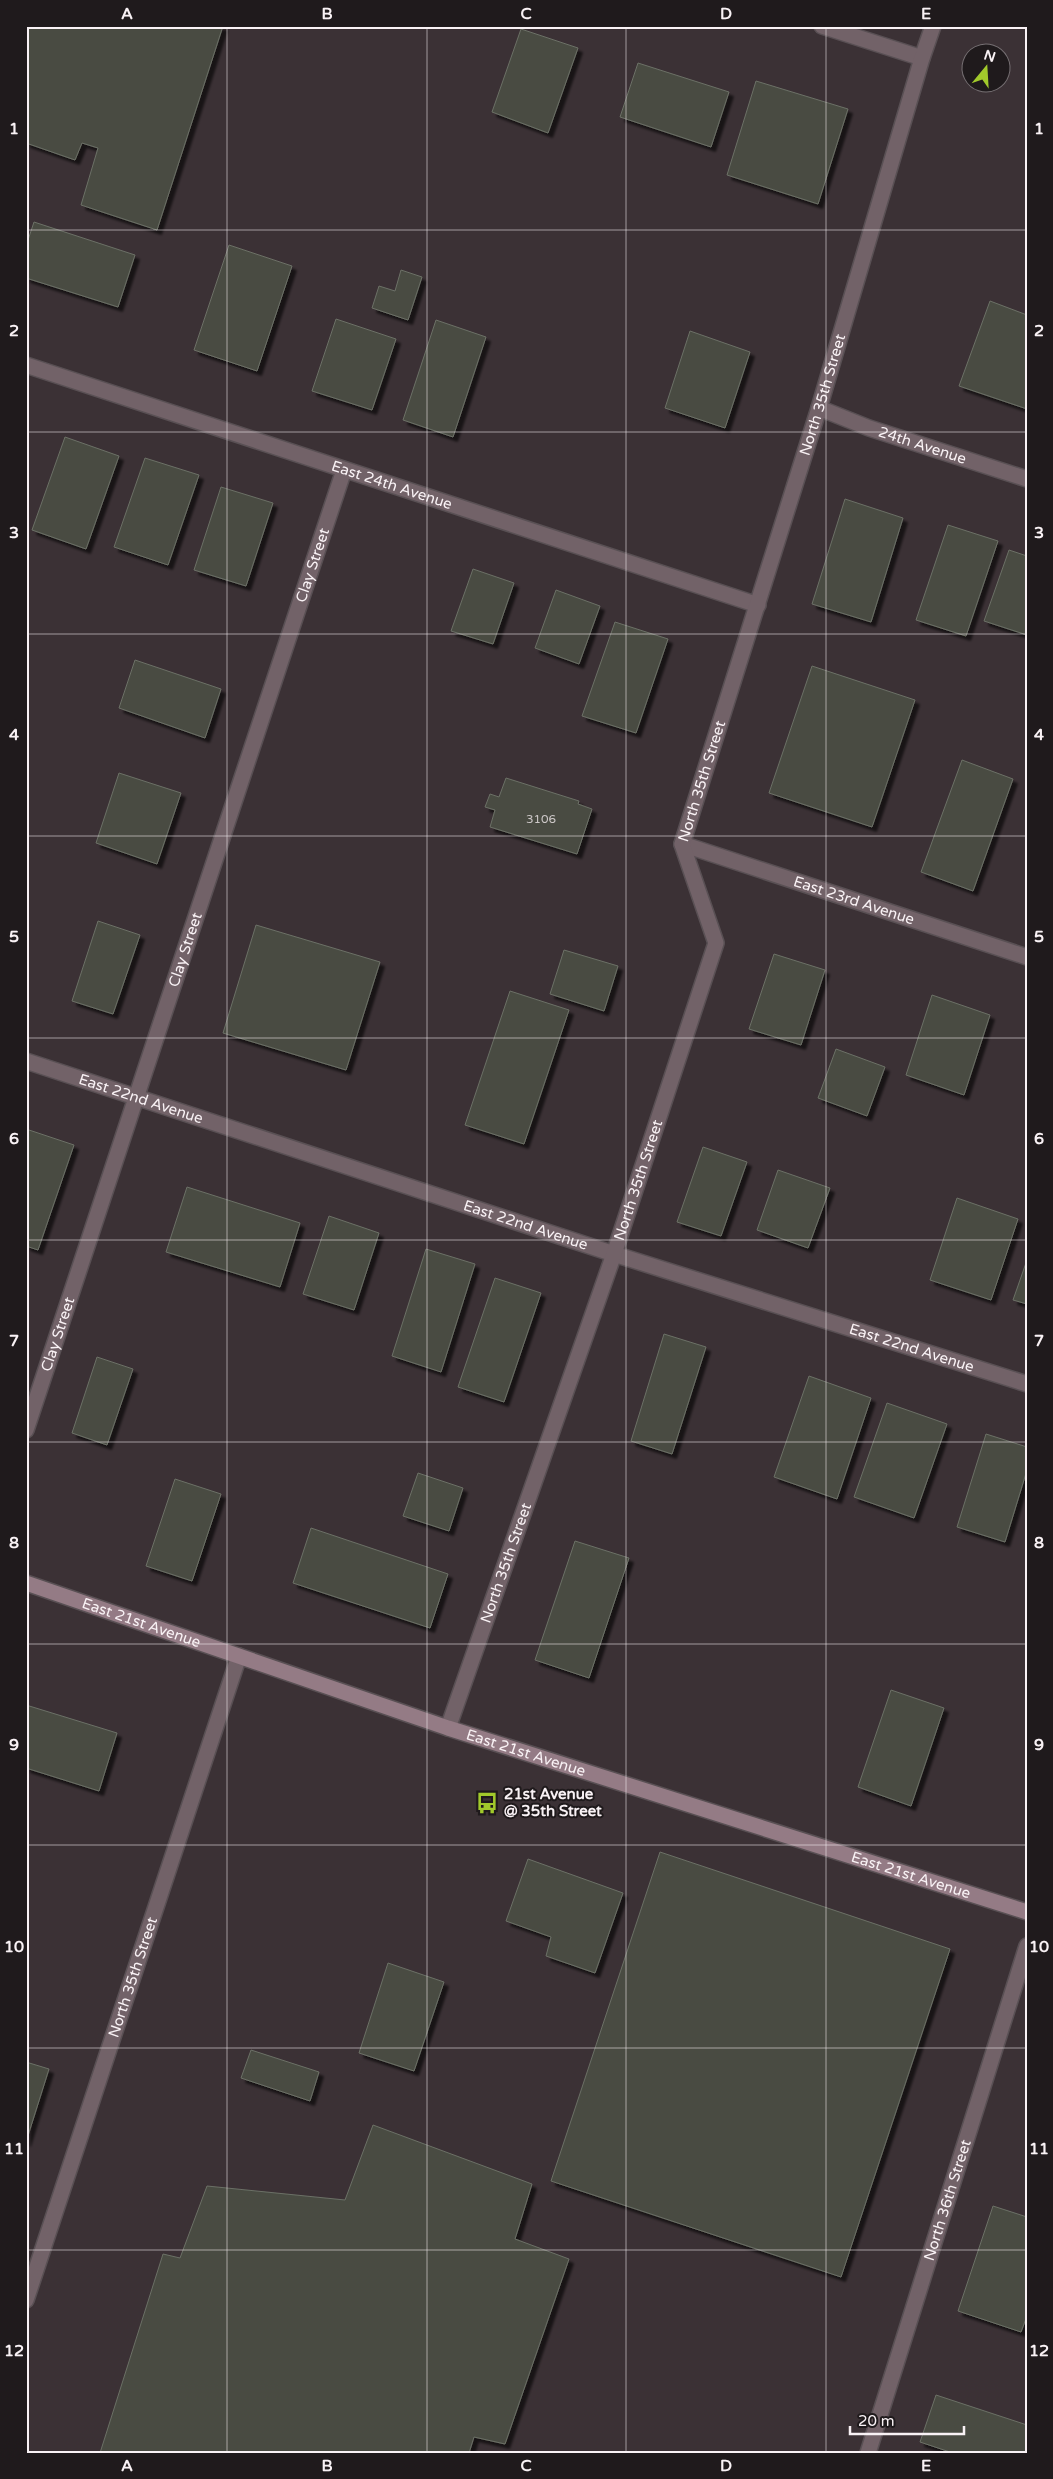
<svg xmlns="http://www.w3.org/2000/svg" width="1053" height="2479" viewBox="0 0 1053 2479" font-family="'Varela Round',sans-serif">
<style>
.building{fill:#484c43;stroke:#6c7066;filter:url(#shadow)}
.lines{fill:none;stroke-linecap:round;stroke-linejoin:round}
.street-casing{stroke:#595054;stroke-width:18}
.secondary-casing{stroke:#595054;stroke-width:18}
.street{stroke:#726268;stroke-width:15}
.secondary{stroke:#947b85;stroke-width:15}
.grid{fill:none;stroke:#f9f2f5;stroke-width:1;stroke-opacity:0.55}
.labels{text-anchor:middle;stroke-width:4;stroke-linejoin:round;paint-order:stroke}
.number-label{font-size:12px;fill:#cdc8c8}
.street-label{font-size:15px;fill:#f9f2f5;stroke:#1f1a1c}
.poi-label{font-size:15px;font-weight:bold;fill:#f9f2f5;stroke:#1f1a1c;text-anchor:start}
.neatline{fill:none;stroke:#f9f2f5;stroke-width:2}
.grid-label{font-size:16px;text-anchor:middle;font-weight:bold;fill:#f9f2f5}
</style>
<defs>
<filter id="shadow"><feDropShadow dx="4.5" dy="4.5" stdDeviation="1" flood-color="#0009"/></filter>
</defs>
<rect width="100%" height="100%" fill="#3b3135"/>
<!-- building -->
<path class="building" d="M26 26H223L157 230 81 205 98 148 82 143 75 160 26 143Z
M521 29 578 48 548 133 492 112Z
M638 63 729 92 711 147 620 117Z
M756 81 848 109 818 204 727 175Z
M34 222 135 255 118 307 26 278V246Z
M229 245 292 266 257 371 194 350Z
M401 270 422 277 408 320 372 308 379 286 395 291Z
M990 301 1027 315V409L959 386Z
M336 319 396 339 372 410 312 391Z
M436 320 486 337 453 437 403 420Z
M690 331 750 352 725 428 665 408Z
M65 437 119 456 86 549 32 530Z
M145 458 199 475 168 565 114 547Z
M221 487 273 503 246 586 194 570Z
M845 499 903 518 871 622 812 604Z
M948 525 998 541 966 636 916 620Z
M1009 550 1027 556V635L984 621Z
M473 569 514 583 493 644 451 631Z
M556 590 600 606 579 664 535 648Z
M615 622 668 639 636 733 582 716Z
M135 660 221 689 205 738 119 708Z
M812 666 915 700 872 827 769 793Z
M962 760 1013 779 973 891 921 872Z
M119 773 181 793 157 864 96 843Z
M506 778 579 801 578 804 592 809 577 854 490 827 495 810 485 807 490 794 499 797Z
M98 921 140 935 113 1014 72 1001Z
M256 925 380 962 346 1070 223 1033Z
M564 950 618 966 604 1011 550 994Z
M774 954 825 970 801 1045 749 1029Z
M510 991 569 1010 524 1144 465 1125Z
M932 995 990 1015 964 1095 906 1075Z
M836 1049 885 1067 867 1116 818 1098Z
M26 1129 74 1145 38 1250 26 1246Z
M703 1147 747 1162 721 1236 677 1222Z
M778 1170 830 1188 808 1248 757 1230Z
M187 1187 300 1223 280 1287 166 1252Z
M957 1198 1018 1219 991 1300 930 1280Z
M329 1216 379 1233 354 1310 303 1294Z
M426 1249 475 1264 441 1372 392 1356Z
M1027 1260V1304L1013 1300Z
M495 1278 541 1293 504 1402 458 1387Z
M664 1334 706 1347 672 1454 631 1441Z
M97 1357 133 1369 107 1445 72 1433Z
M809 1376 871 1398 837 1499 774 1477Z
M887 1403 947 1424 914 1518 854 1497Z
M986 1434 1027 1447V1470L1005 1542 957 1527Z
M418 1473 463 1488 449 1531 403 1516Z
M175 1479 221 1494 192 1581 146 1566Z
M311 1528 448 1574 430 1628 293 1583Z
M575 1541 629 1558 589 1678 535 1660Z
M891 1690 944 1708 911 1806 858 1787Z
M26 1705 117 1733 99 1791 26 1768Z
M660 1852 950 1949 841 2277 551 2181Z
M528 1859 623 1893 595 1973 546 1956 551 1937 506 1921Z
M388 1963 444 1982 414 2071 359 2053Z
M251 2050 319 2072 310 2101 241 2078Z
M26 2062 49 2069 26 2142Z
M373 2125 532 2184 515 2239 569 2259 505 2444 474 2437 469 2453H100L163 2254 180 2258 207 2186 345 2200Z
M993 2206 1027 2217V2316L1021 2332 958 2311Z
M936 2395 1027 2425V2453H953L920 2442Z"/>
<g class="lines">
<!-- street casing -->
<g class="street-casing">
<g id="street">
<path d="M822 26 922 58"/>
<path id="s1" d="M26 365 758 605"/>
<path id="s2" d="M819 408 869 428 1027 479"/>
<path id="s3" d="M682 844 1027 957"/>
<path id="s4" d="M26 1061 614 1254 1027 1384"/>
<path id="s5" d="M26 1430 344 470"/>
<path id="s6" d="M448 1728 614 1254 716 943 682 844 819 408 922 58 933 26"/>
<path id="s7" d="M26 2300 239 1656"/>
<path id="s8" d="M868 2453 1027 1946"/>
</g>
</g>
<!-- secondary casing -->
<g class="secondary-casing">
<g id="secondary">
<path id="s9" d="M26 1583 448 1728 1027 1912"/>
</g>
</g>
<!-- street -->
<use href="#street" class="street"/>
<!-- secondary -->
<use href="#secondary" class="secondary"/>
</g>
<!-- grid -->
<path class="grid" d="M227 26V2453M427 26V2453M626 26V2453M826 26V2453M26 230H1027M26 432H1027M26 634H1027M26 836H1027M26 1038H1027M26 1240H1027M26 1442H1027M26 1644H1027M26 1845H1027M26 2048H1027M26 2250H1027"/>
<!-- icons -->
<defs>
<g id="bus-bare" transform="scale(1.725)"><path d="M-5-6H5V4H4V6H2V4H-2V6H-4V4H-5ZM-3.5-4V0h7V-4ZM-3.5 1.2v1.5H-2V1.2ZM2 1.2v1.5H3.5V1.2Z" fill="#a1c92b" stroke="#1f1a1c" stroke-width="2.5" paint-order="stroke"/></g>
</defs>
<g fill-rule="evenodd">
<use href="#bus-bare" x="487" y="1803"/>
</g>
<g class="labels">
<!-- number labels -->
<g class="number-label">
<text x="541" y="823">3106</text>
</g>
<!-- street labels -->
<g class="street-label">
<text dy="5" stroke="none"><textPath href="#s6" startOffset="1405">North 35th Street</textPath></text>
<text dy="5" stroke="none"><textPath href="#s2" startOffset="110">24th Avenue</textPath></text>
<text dy="5" stroke="none"><textPath href="#s1" startOffset="385">East 24th Avenue</textPath></text>
<text dy="5" stroke="none"><textPath href="#s5" startOffset="911">Clay Street</textPath></text>
<text dy="5" stroke="none"><textPath href="#s6" startOffset="1000">North 35th Street</textPath></text>
<text dy="5" stroke="none"><textPath href="#s3" startOffset="181">East 23rd Avenue</textPath></text>
<text dy="5" stroke="none"><textPath href="#s5" startOffset="506">Clay Street</textPath></text>
<text dy="5" stroke="none"><textPath href="#s4" startOffset="121">East 22nd Avenue</textPath></text>
<text dy="5" stroke="none"><textPath href="#s6" startOffset="580">North 35th Street</textPath></text>
<text dy="5" stroke="none"><textPath href="#s4" startOffset="526">East 22nd Avenue</textPath></text>
<text dy="5" stroke="none"><textPath href="#s5" startOffset="101">Clay Street</textPath></text>
<text dy="5" stroke="none"><textPath href="#s4" startOffset="931">East 22nd Avenue</textPath></text>
<text dy="5" stroke="none"><textPath href="#s6" startOffset="175">North 35th Street</textPath></text>
<text dy="5" stroke="none"><textPath href="#s9" startOffset="122">East 21st Avenue</textPath></text>
<text dy="5" stroke="none"><textPath href="#s9" startOffset="528">East 21st Avenue</textPath></text>
<text dy="5" stroke="none"><textPath href="#s9" startOffset="932">East 21st Avenue</textPath></text>
<text dy="5" stroke="none"><textPath href="#s7" startOffset="340">North 35th Street</textPath></text>
<text dy="5" stroke="none"><textPath href="#s8" startOffset="265">North 36th Street</textPath></text>
</g>
<!-- poi labels -->
<g class="poi-label">
<text x="504" y="1799">21st Avenue<tspan x="504" dy="17">@ 35th Street</tspan></text>
</g>
</g>
<!-- border -->
<rect width="1053" height="2479" fill="none" stroke="#1f1a1c" stroke-width="55"/>
<!-- north arrow -->
<g transform="translate(986 68) rotate(18)"><circle r="24" fill="#1f1a1c" stroke="#767073"/>
<path d="M0-4L9 19L0 12L-9 19Z" fill="#a1c92b"/>
<text y="-8" font-size="14" font-weight="bold" text-anchor="middle" fill="#f9f2f5">N</text>
</g>
<!-- scale -->
<path d="M850 2426v8h114v-8" fill="none" stroke="#f9f2f5" stroke-width="2.5"/>
<text x="858" y="2426" font-size="15" fill="#f9f2f5" stroke="#1f1a1c" stroke-width="4" paint-order="stroke">20 m</text>
<rect x="28" y="28" width="998" height="2424" class="neatline"/>
<g class="grid-label">
<text x="127" y="19">A</text>
<text x="327" y="19">B</text>
<text x="526" y="19">C</text>
<text x="726" y="19">D</text>
<text x="926" y="19">E</text>
<text x="14" y="134">1</text>
<text x="1039" y="134">1</text>
<text x="14" y="336">2</text>
<text x="1039" y="336">2</text>
<text x="14" y="538">3</text>
<text x="1039" y="538">3</text>
<text x="14" y="740">4</text>
<text x="1039" y="740">4</text>
<text x="14" y="942">5</text>
<text x="1039" y="942">5</text>
<text x="14" y="1144">6</text>
<text x="1039" y="1144">6</text>
<text x="14" y="1346">7</text>
<text x="1039" y="1346">7</text>
<text x="14" y="1548">8</text>
<text x="1039" y="1548">8</text>
<text x="14" y="1750">9</text>
<text x="1039" y="1750">9</text>
<text x="14" y="1952">10</text>
<text x="1039" y="1952">10</text>
<text x="14" y="2154">11</text>
<text x="1039" y="2154">11</text>
<text x="14" y="2356">12</text>
<text x="1039" y="2356">12</text>
<text x="127" y="2471">A</text>
<text x="327" y="2471">B</text>
<text x="526" y="2471">C</text>
<text x="726" y="2471">D</text>
<text x="926" y="2471">E</text>
</g>
</svg>
